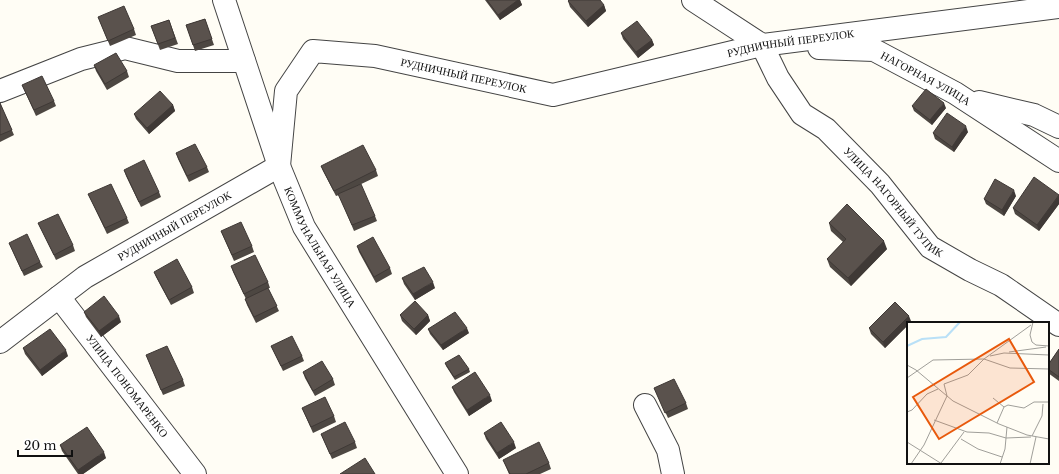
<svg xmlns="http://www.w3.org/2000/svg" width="1059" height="474" viewBox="0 0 1059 474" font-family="'Libre Baskerville',serif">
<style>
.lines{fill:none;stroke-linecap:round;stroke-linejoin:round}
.minor-casing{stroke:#444;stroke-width:24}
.minor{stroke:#fff;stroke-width:22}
.wall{fill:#4d4742}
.shaded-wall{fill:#3f3936}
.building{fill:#5a524d;stroke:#3f3936}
.labels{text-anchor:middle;stroke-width:4;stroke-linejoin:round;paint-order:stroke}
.street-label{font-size:11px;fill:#111;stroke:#fff}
.inset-river{fill:none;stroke:#b9e0f7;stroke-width:2}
.inset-road{fill:none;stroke:#a09f9a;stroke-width:1}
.view{fill:#e8590c;fill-opacity:0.15;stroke:#e8590c;stroke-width:2}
.inset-edge{fill:none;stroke:#111;stroke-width:2}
</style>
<rect width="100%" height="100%" fill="#fffdf5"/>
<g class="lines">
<!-- minor casing -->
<g class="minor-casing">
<g id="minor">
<path id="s1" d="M224 0 279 166 304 227 457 474"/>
<path d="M693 0 762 45H771"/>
<path id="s2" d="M762 45 778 78 802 114 826 129 880 184 930 247 970 270 1001 285 1059 325"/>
<path id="s3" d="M819 48 874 50 955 93 1059 161"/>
<path d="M0 91 81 59 125 48 178 61H244"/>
<path d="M979 102 1034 115 1059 127"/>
<path id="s4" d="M59 297 195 474"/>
<path id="s5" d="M0 342 85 277 279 166 286 91 313 51 375 56 553 95 762 45 1059 7"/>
<path d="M645 405 668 450 673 474"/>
</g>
</g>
<!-- minor -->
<use href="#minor" class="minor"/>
</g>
<!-- wall -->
<path class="wall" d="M485 0H520L522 5 500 20Z
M568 1 604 5 606 11 588 27 570 7Z
M98 17 134 29 136 35 110 46Z
M205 19 214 45 195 51 186 25Z
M169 20 178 44 160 50 151 26Z
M621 33 652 40 654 45 638 58 623 39Z
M94 65 127 71 129 77 107 90 96 71Z
M22 85 54 101 56 106 36 116Z
M0 103 14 135 0 142Z
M173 105 175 111 149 134 136 119 134 114Z
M912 106 946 108 932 125 914 111Z
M968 132 954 152 935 139 933 133Z
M176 153 207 167 209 172 189 182 178 159Z
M321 166 376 170 378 176 355 187 375 216 377 221 354 231 339 195 336 196 323 171Z
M124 170 159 192 161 197 141 207 126 176Z
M88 194 127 218 129 223 107 234 91 200Z
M1059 195V204L1039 231 1015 214 1013 208Z
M1016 196 1004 216 986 204 984 199Z
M38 223 73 245 75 251 56 260 41 229Z
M829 223 887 249 851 286 830 267 827 259 843 242 831 231Z
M221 231 252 246 254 252 234 261Z
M9 243 40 262 43 267 24 276Z
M357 246 390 268 392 274 376 283 359 252Z
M231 266 268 282 270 288H268L279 311 256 323 247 305 245 299H246L233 272Z
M154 272 192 287 194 293 171 305 156 277Z
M402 278 435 288 415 300 404 284Z
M84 312 121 322 101 337 86 317Z
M400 315H428L430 321 416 335 402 321Z
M911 321 909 323H908V325L885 348 871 334 869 328Z
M428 329 469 333 443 350 430 334Z
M271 346 302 356 304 361 283 371Z
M23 348 68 356 42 376 25 354Z
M1059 349V381L1048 373V365Z
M146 355 183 380 185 386 163 395Z
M445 363 469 369 470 372 455 380 446 366Z
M303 372 333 379 335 385 315 396 305 378Z
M452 387 492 401 469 416 454 392Z
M654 388 686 403 688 409 668 418Z
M302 408 334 416 336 422 313 433Z
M484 433 516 448 499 459 486 439Z
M321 434 355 442 357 448 332 459Z
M60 445 106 458 83 474H78L62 451Z
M503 460 549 463 551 469 540 474H509Z"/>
<!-- shaded-wall -->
<path class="shaded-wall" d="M518 0H520L522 5 500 20 498 15Z
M604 5 606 11 588 27 586 21Z
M652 40 654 45 638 58 636 52Z
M944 103 946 108 932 125 930 120Z
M173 105 175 111 149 134 147 128Z
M966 126 968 132 954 152 952 147Z
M1014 190 1016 196 1004 216 1002 210Z
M1059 196V204L1039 231 1037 225Z
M884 241 887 249 851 286 848 278Z
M433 282 435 288 415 300 413 294Z
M428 315 430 321 416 335 414 329Z
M119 316 121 322 101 337 99 331Z
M909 316 911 321 909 323H908V325L885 348 883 342Z
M467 328 469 333 443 350 441 345Z
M66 350 68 356 42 376 40 370Z
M490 395 492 401 469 416 467 410Z
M514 442 516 448 499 459 497 453Z
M104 452 106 458 83 474H79L78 470Z"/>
<!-- building -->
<path class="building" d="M487 0H518L498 15Z
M569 0H600L604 5 586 21 568 1Z
M124 6 134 29 108 41 98 17Z
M205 19 212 39 193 45 186 25Z
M169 20 175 38 158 44 151 26Z
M637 21 652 40 636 52 621 33Z
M116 53 127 71 105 84 94 65Z
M42 76 54 101 34 110 22 85Z
M926 89 944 103 930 120 912 106Z
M160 91 173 105 147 128 134 114Z
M0 103 12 130 0 135Z
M947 113 966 126 952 147 933 133Z
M195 144 207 167 187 176 176 153Z
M363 145 376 170 334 191 321 166Z
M144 160 159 192 139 202 124 170Z
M1034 177 1059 195 1037 225 1013 208Z
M995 179 1014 190 1002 210 984 199Z
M111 184 127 218 105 228 88 194Z
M361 184 375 216 352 225 338 194Z
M847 204 884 241 848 278 827 259 846 239 829 223Z
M58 214 73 245 54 255 38 223Z
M241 222 252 246 232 255 221 231Z
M27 234 40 262 22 271 9 243Z
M373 237 390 268 374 277 357 246Z
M255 255 268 282 244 294 231 266Z
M177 259 192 287 169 300 154 272Z
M424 267 433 282 413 294 402 278Z
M268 288 277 306 254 317 245 299Z
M104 296 119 316 99 331 84 312Z
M415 301 428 315 414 329 400 315Z
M895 302 909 316 883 342 869 328Z
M455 312 467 328 441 345 428 329Z
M50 329 66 350 40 370 23 348Z
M292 336 302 356 281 366 271 346Z
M167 346 183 380 161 390 146 355Z
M1059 349V377L1048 369V365Z
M459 355 469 369 454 377 445 363Z
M322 361 333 379 313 391 303 372Z
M475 372 490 395 467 410 452 387Z
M674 379 686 403 665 413 654 388Z
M325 397 334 416 311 427 302 408Z
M345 422 355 442 330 454 321 434Z
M501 422 514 442 497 453 484 433Z
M87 427 104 452 78 470 60 445Z
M539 442 549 463 526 474H510L503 460Z
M365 458 375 474H340Z"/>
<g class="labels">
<!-- street labels -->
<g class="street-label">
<text dy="4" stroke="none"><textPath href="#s5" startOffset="942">РУДНИЧНЫЙ ПЕРЕУЛОК</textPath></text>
<text dy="4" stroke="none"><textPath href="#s5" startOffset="607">РУДНИЧНЫЙ ПЕРЕУЛОК</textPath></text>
<text dy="4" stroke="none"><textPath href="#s3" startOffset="114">НАГОРНАЯ УЛИЦА</textPath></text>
<text dy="4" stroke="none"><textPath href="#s2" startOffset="208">УЛИЦА НАГОРНЫЙ ТУПИК</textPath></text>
<text dy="4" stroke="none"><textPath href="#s5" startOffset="210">РУДНИЧНЫЙ ПЕРЕУЛОК</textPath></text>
<text dy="4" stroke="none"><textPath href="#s1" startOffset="266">КОММУНАЛЬНАЯ УЛИЦА</textPath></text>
<text dy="4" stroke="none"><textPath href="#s4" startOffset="112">УЛИЦА ПОНОМАРЕНКО</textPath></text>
</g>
</g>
<!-- overview -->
<g transform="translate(907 322)">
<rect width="142" height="142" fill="#fffdf5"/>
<path class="inset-river" d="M0 24 15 17 39 15 53 0"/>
<path class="inset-road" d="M126 0 123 13 125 20 129 23 142 24M102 30 139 25M83 34 97 31 142 33M77 37 103 46 142 47M0 43 9 48 46 79 92 102 120 113 142 117M0 56 26 38 77 37M86 76 97 85 101 83 117 86 127 80H142M0 90 5 88 20 72 31 67M27 98 60 110 82 111 99 116 124 115M90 101 97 85M125 114 135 94 136 82M54 117 71 127 95 135M0 120 35 142M34 141 57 110M4 142 17 123 40 74 37 62 61 53 77 37 124 3M93 142 98 127 100 105M123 142 129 115"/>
<path class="view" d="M102 17 127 60 32 117 6 75Z"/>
<rect width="142" height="142" class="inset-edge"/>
</g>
<!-- scale -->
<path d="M18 450v6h54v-6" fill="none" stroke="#111111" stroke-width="2"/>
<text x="24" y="450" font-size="12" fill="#111111" stroke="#ffffff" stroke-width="3" paint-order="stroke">20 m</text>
</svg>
